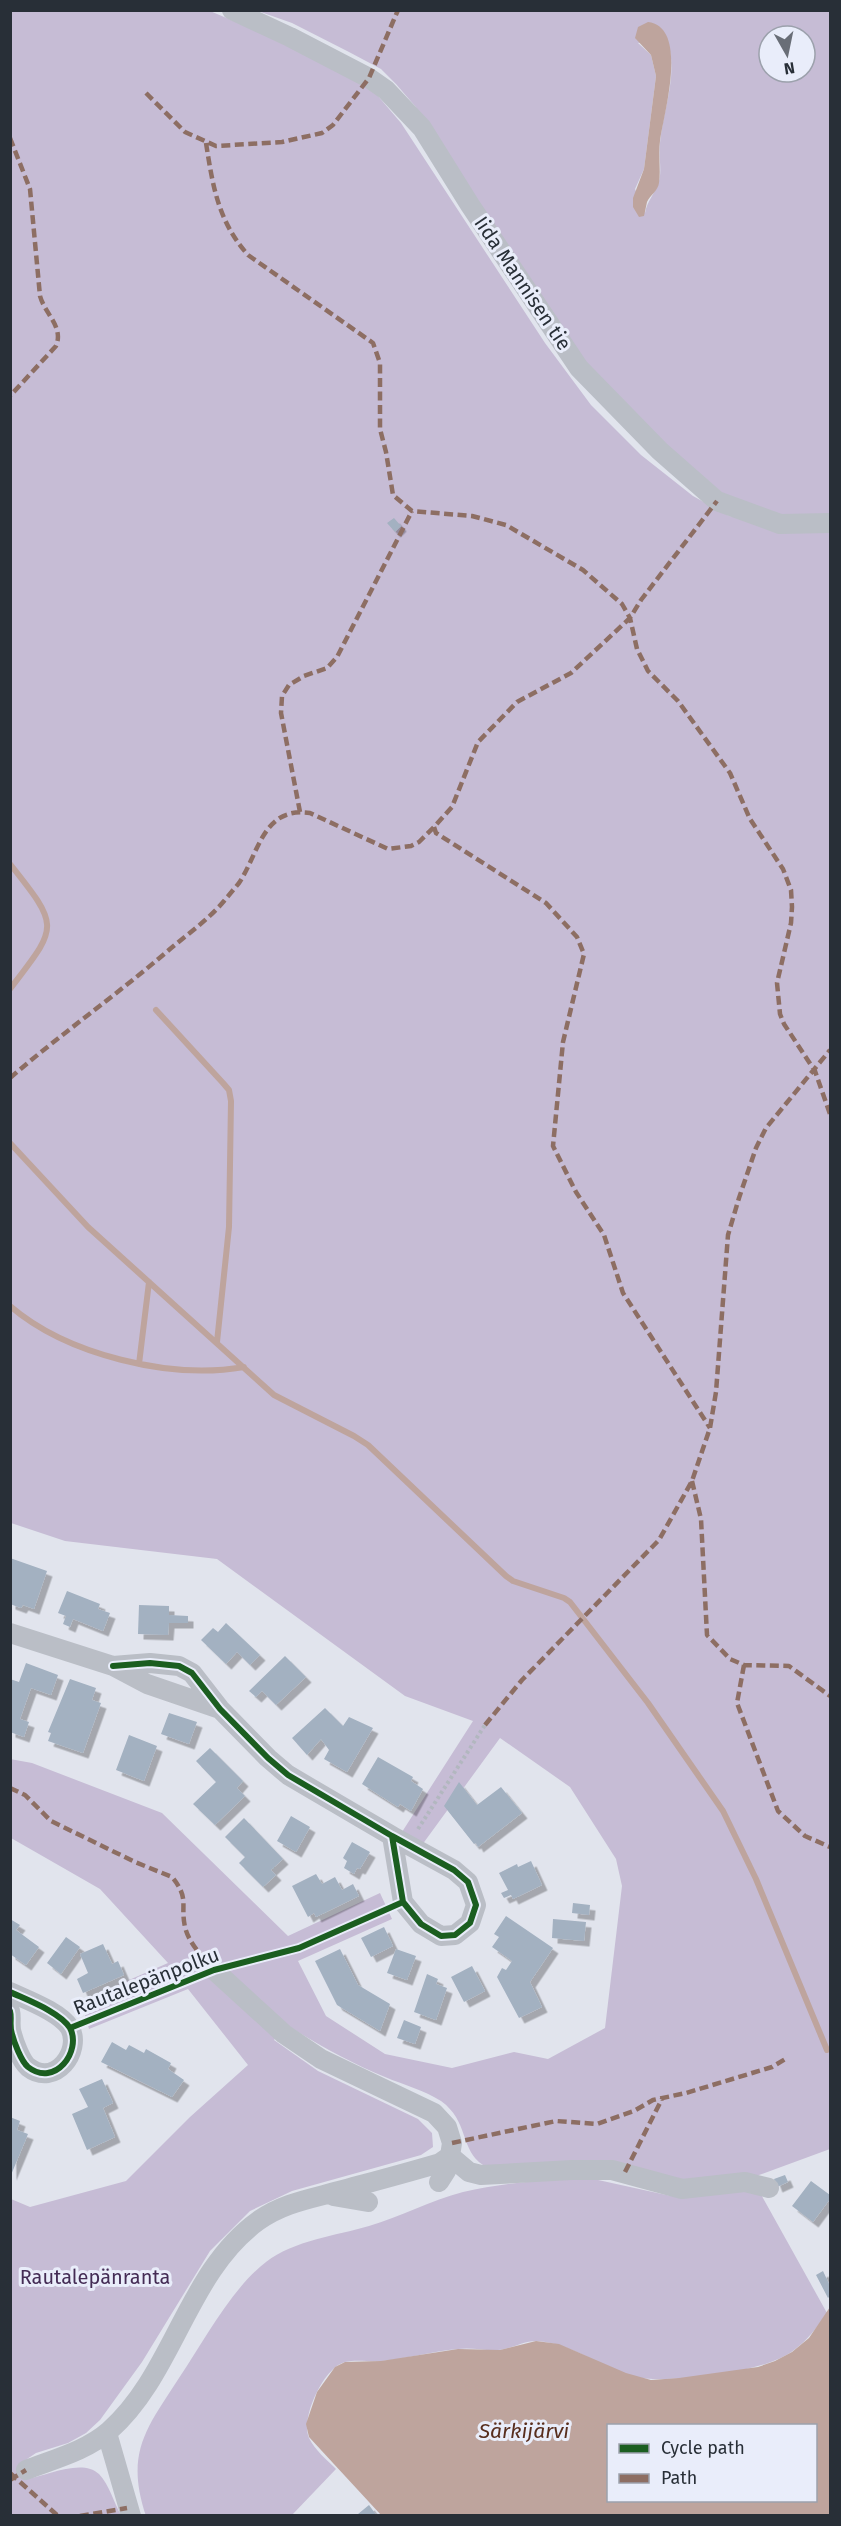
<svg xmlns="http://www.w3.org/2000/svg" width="841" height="2526" viewBox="0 0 841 2526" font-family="'Fira Sans',sans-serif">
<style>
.green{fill:#c6bcd5;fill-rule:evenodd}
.water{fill:#bea49d;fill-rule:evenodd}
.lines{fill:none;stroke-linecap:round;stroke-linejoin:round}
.stream{stroke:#bea49d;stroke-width:6}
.building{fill:#a3b1c1;filter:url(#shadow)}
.path{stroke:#b2b7bf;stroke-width:4;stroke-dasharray:3 3;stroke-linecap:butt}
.minor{stroke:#babec6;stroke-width:20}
.quiet{stroke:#8d6e63;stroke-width:4.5;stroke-dasharray:9 4.5;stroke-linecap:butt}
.cycleway-casing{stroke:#e9edfa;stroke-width:10}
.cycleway{stroke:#1b5e20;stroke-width:6}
.labels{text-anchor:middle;stroke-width:6;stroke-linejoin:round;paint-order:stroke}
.street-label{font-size:20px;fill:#282f37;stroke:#e9edfa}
.park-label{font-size:20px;fill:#442c55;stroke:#e9edfa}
.water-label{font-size:21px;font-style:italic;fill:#582e1e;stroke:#e9edfa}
</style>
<defs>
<filter id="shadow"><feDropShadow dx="5.5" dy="5.5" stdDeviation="0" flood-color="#0004"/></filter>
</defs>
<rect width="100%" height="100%" fill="#e1e4ed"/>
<!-- green -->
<path class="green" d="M11 11H210L290 45 372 89 401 123 545 343 591 405 641 455 693 496 729 516 830 530V2149L759 2175H740L688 2182 483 2165C460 2150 469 2121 441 2101 424 2090 404 2085 385 2077 351 2063 318 2045 287 2025L274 2040 318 2071 418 2119 432 2133 433 2147 421 2155 292 2191 250 2211 210 2251 142 2362 100 2420 86 2433 68 2443 36 2453 18 2465 17 2469 22 2478 27 2479C46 2476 82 2458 99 2474 109 2484 114 2503 121 2515H11V2199L30 2207 126 2181 190 2117 248 2065 188 1989 89 2029 81 2001 168 1963 100 1889 11 1838 10 1759 32 1763 162 1813 288 1936 380 1893 392 1919 298 1961 326 2016 385 2054 452 2068 514 2052 548 2059 605 2028 622 1886 616 1859 570 1787 500 1738 422 1845 402 1832 473 1721 405 1696 217 1559 65 1541 11 1523Z
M258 11H830V517L773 514 736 505 609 395 559 330 464 178 415 106 396 84 381 69 349 52 292 23ZM769 36H805V72H769ZM666 38C680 72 663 108 660 143 658 156 663 172 658 184 654 195 647 201 645 213L635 189 644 169 656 76 651 55 638 43Z
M589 2178 671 2196 758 2189 827 2313C817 2327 808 2340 794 2350 766 2372 689 2380 653 2379 614 2379 579 2344 538 2341 524 2340 512 2349 498 2350 485 2351 472 2347 458 2349 432 2351 407 2359 382 2361 370 2362 356 2359 345 2362 324 2367 300 2418 309 2438 315 2450 327 2460 336 2469L292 2515 146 2516C125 2453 146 2429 179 2378 204 2341 231 2289 266 2262 295 2240 335 2236 369 2226 400 2217 431 2200 463 2192 504 2183 547 2179 589 2178Z"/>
<!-- water -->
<path class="water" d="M648 22C690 27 663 116 660 141 658 155 661 169 659 183 658 191 650 195 647 202 646 207 645 211 644 216L639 217 633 207V198L644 169 656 76 651 55 635 38 638 27Z
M830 2307V2515H381L309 2437 306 2424 317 2392 335 2367 345 2362 381 2361 458 2349 500 2350 536 2341 559 2344 626 2373 651 2380 679 2378 758 2367 775 2361 792 2352 809 2338ZM608 2426H816V2500H608Z"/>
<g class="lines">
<!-- stream -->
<path class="stream" d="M10 864C61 928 58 926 10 989
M156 1010 223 1083 229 1090 231 1101 229 1227 217 1342
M10 1143 88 1227 274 1395 354 1436 368 1445 506 1576 513 1581 564 1598 570 1602 648 1703 723 1811 756 1879 827 2050
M10 1306C67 1355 171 1380 244 1367
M139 1364 149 1282"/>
</g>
<!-- building -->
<path class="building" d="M394 518 401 526 395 532 387 523Z
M10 1558 47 1571 34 1609 23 1605 21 1608 10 1604Z
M67 1591 100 1604 98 1609 110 1613 103 1631 73 1619 70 1627 63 1624 66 1616 58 1613Z
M139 1605 169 1606V1615L188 1616V1623H169L168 1635 138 1634Z
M226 1623 260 1655 250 1665 237 1652 226 1664 201 1640 213 1628 218 1632Z
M285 1656 306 1677 276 1705 262 1691 256 1697 249 1691Z
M26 1663 58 1675 51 1695 31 1688 20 1719 29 1722 24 1737 10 1732V1679L19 1682Z
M70 1679 96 1688 92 1700 101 1703 83 1753 48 1741 51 1733 48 1732Z
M325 1708 343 1726 349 1717 373 1728 347 1772 324 1759 329 1750 321 1739 307 1755 292 1738Z
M169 1713 197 1722 189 1744 161 1734Z
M129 1735 157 1746 144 1781 116 1770Z
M210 1748 243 1781 237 1788 245 1796 215 1825 193 1804 216 1782 196 1761Z
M378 1757 413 1777 411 1781 423 1789 411 1811 400 1804 398 1807 362 1784Z
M459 1782 477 1805 501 1787 522 1813 478 1847 476 1843 474 1844 444 1806Z
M291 1816 310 1827 296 1852 277 1841Z
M244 1818 283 1859 271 1870 276 1875 263 1887 239 1863 245 1857 225 1837Z
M352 1842 370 1852 360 1869 357 1868 354 1874 344 1868 347 1861 343 1858Z
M531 1861 542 1885 513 1899 511 1895 504 1898 501 1893 508 1890 499 1873 517 1864 518 1867Z
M316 1874 322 1884 335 1877 342 1890 353 1884 359 1896 316 1917 314 1913 308 1917 292 1886Z
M573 1903 590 1905 589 1915 572 1913Z
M506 1916 553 1948 530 1982 542 2007 519 2018 497 1977 502 1968 506 1970 512 1961 492 1947 499 1937 494 1934Z
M10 1919 20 1925 16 1930 39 1947 26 1965 10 1954Z
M553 1919 586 1922 584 1941 552 1938Z
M384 1927 393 1946 371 1957 361 1938Z
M66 1937 80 1947 61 1974 47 1963Z
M103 1944 112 1964 118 1961 124 1975 83 1993 77 1979 88 1973 80 1954Z
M340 1949 358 1985 390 2004 380 2031 337 2005 315 1961Z
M396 1949 416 1956 407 1980 387 1973Z
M472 1966 485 1991 464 2002 451 1977Z
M427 1974 438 1979 436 1984 447 1988 436 2020 414 2012Z
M404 2020 421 2027 415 2044 397 2038Z
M112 2042 126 2050 129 2045 144 2053 146 2049 171 2063 168 2069 184 2080 172 2097 101 2062Z
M102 2079 113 2103 103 2108 115 2137 87 2150 72 2114 88 2107 79 2089Z
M10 2117 20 2121 17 2130 28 2134 11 2175Z
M785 2175 788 2182 777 2187 774 2179Z
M811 2181 830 2195V2199L813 2222 792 2206Z
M823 2271 830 2286V2296L828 2298 816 2275Z
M369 2505 377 2516H360L358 2514Z"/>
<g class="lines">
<!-- path -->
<path class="path" d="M418 1829 485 1725"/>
<!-- minor -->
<path class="minor" d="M232 10 290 37 369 78 386 90 422 128 470 205 579 368 660 451 717 501 780 524 830 523
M10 1633 113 1666 147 1684 220 1709
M113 1666 150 1663 179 1666 192 1673 220 1709 268 1758 288 1775 392 1836 403 1902 421 1924 441 1936 455 1935 470 1923 476 1905 468 1882 454 1870 392 1836
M10 1992C27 2000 60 2012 70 2028 82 2051 55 2088 28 2067 21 2061 14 2042 12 2034 9 2026 12 2018 10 2011
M439 2182 446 2171 450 2156 469 2172 481 2175 572 2170H612L682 2189 745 2182 769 2188
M333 2196 368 2202
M107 2433 131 2516
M26 2470C54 2459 86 2451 109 2431 174 2374 187 2272 258 2221 283 2203 310 2199 339 2191 372 2182 406 2173 440 2163L450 2156 452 2143 447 2127 434 2113 321 2059 284 2034 214 1970"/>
<!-- quiet -->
<path class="quiet" d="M146 93 185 132 216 146 282 142 322 133 333 125 369 78 398 10
M10 138 30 189 40 296C45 314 64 327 56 346L10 396
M206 143C213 187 218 221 248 255L373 343 380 363V429L386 452 393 495 412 511 472 516 506 525 583 570 622 604 630 618 637 649 648 671 678 701 730 773 750 819 783 869 791 890 792 907 791 923 777 983 780 1014 784 1024 815 1071 830 1114
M300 812 281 713 282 696 289 685 304 676 327 668 337 657 412 511
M434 827 436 833 546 903 577 937 584 954 563 1042 553 1146 576 1192 604 1235 623 1293 710 1428
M10 1078C62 1033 118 994 170 949 188 934 209 919 224 901 229 895 234 889 239 883 259 853 263 806 310 813L388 849 411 846 419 842 434 827 452 807 478 742 517 702 571 673 630 618 641 600 717 501
M692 1481 701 1519 707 1635 730 1659 744 1665 789 1666 830 1696
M744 1665 737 1703 778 1811 805 1836 830 1847
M485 1725 522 1680 659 1540 692 1481 710 1428 716 1392 728 1235 739 1198 756 1148 766 1128 830 1050
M10 1788 25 1795 51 1821 135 1862 172 1877C190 1899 180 1904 185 1927 189 1944 203 1957 214 1970
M452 2143 556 2121 597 2124 634 2111 653 2100 686 2093 772 2067 787 2058
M625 2172 663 2097
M10 2473 58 2516
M10 2480 26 2470
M80 2516 127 2508"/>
<!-- cycleway casing -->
<g class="cycleway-casing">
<path id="cycleway" d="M113 1666 150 1663 179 1666 192 1673 220 1709 268 1758 288 1775 392 1836 403 1902 421 1924 441 1936 455 1935 470 1923 476 1905 468 1882 454 1870 392 1836
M10 1992C27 2000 60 2012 70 2028 82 2051 55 2088 28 2067 21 2061 14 2042 12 2034 9 2026 12 2018 10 2011
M70 2028 214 1970 299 1948 403 1902"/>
</g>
<!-- cycleway -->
<use href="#cycleway" class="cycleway"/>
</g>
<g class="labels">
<!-- street labels -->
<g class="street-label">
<text transform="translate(523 283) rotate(56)" y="7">Iida Mannisen tie</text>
<text transform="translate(146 1981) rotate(-21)" y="7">Rautalepänpolku</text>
</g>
<!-- park labels -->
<g class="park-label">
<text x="95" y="2284">Rautalepänranta</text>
</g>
<!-- water labels -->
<g class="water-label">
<text x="524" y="2438">Särkijärvi</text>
</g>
</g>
<!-- border -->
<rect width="841" height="2526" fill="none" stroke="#282f37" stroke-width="24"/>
<!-- legend -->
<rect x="607" y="2424" width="210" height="78" fill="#e9edfa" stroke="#9ca1ac" stroke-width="1.5"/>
<rect x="619" y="2444" width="30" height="9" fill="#1b5e20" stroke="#9ca1ac" stroke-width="1.5"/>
<text x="661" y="2454" font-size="18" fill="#282f37">Cycle path</text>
<rect x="619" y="2474" width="30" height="9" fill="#8d6e63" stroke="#9ca1ac" stroke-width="1.5"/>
<text x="661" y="2484" font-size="18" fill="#282f37">Path</text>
<!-- north arrow -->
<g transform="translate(787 54) rotate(171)"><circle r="28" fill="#e9edfa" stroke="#9ca1ac" stroke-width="1.5"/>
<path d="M0-4.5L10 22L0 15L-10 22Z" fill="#696e77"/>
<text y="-9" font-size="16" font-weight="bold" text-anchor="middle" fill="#282f37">N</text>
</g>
</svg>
